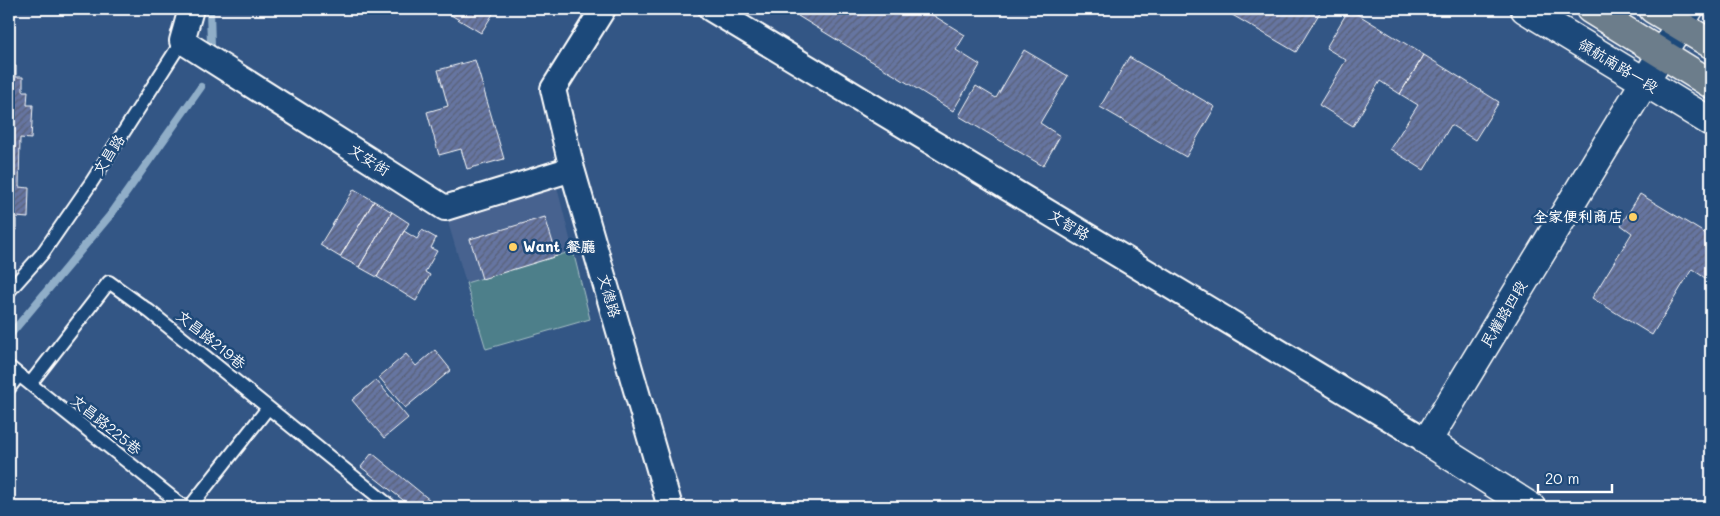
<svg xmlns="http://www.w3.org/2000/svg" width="1720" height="516" viewBox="0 0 1720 516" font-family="Mali,'LXGW WenKai TC',sans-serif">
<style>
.built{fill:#46628f}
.grass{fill:#4e7f8a;stroke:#a6bfc4}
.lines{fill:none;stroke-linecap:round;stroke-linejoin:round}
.stream{stroke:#90aec8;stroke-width:8}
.building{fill:url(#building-hatch);stroke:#fff}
.lane-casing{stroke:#fff;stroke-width:16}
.street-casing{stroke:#fff;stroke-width:28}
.secondary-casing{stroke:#fff;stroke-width:31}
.primary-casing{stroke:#fff;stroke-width:31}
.lane{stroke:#1f4a7a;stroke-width:12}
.street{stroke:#1f4a7a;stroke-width:24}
.secondary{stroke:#1f4a7a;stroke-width:28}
.primary{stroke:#6c7d8b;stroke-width:28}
.poi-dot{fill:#ffd166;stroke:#1f4a7a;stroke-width:2}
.labels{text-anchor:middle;stroke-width:5;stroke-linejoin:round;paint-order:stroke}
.street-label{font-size:15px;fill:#fff;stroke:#1f4a7a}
.poi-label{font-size:15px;font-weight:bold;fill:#fff;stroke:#1f4a7a;text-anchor:end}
</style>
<defs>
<pattern id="building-hatch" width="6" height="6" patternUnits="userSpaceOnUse" patternTransform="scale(1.25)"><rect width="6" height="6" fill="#6675a1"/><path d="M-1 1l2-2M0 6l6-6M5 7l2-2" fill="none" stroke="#596076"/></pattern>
</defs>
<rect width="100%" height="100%" fill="#335685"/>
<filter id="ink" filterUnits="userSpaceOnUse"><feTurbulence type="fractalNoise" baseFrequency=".02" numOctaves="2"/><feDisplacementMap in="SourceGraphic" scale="10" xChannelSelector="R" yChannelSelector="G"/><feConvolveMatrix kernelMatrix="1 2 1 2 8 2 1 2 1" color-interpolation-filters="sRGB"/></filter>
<g filter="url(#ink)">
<!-- built -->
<path class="built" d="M557 187 573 251 466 283 447 219Z"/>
<!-- grass -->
<path class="grass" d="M573 251 590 319 486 349 466 283Z"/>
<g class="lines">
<!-- stream -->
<path class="stream" d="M210 9 211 46
M9 336 112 213 201 87"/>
</g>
<!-- building -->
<path class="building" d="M448 9H496L481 33 446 12Z
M802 9H923L965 35 956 50 980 65 953 111 798 16Z
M1222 9H1322L1296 52Z
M1349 9 1424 55 1400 94 1380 81 1353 126 1319 105 1346 60 1326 48Z
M1024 50 1068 76 1040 123 1060 136 1043 166 959 116 976 86 996 98Z
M1424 55 1499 102 1475 140 1451 125 1424 170 1390 149 1418 105 1400 94Z
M1129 57 1215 107 1186 157 1100 107Z
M475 60 504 159 467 169 461 149 439 155 427 112 448 106 438 70Z
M9 66H16V77H23V91H28L27 105H33L31 139 20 138 19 187 29 188 28 218 16 217V230H9Z
M354 189 374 201 340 257 320 245Z
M1640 194 1711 237V275L1708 280 1692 269 1652 335 1592 298 1632 233 1621 225Z
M374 201 392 212 359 267 340 257Z
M392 212 409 223 377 277 359 267Z
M545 217 557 256 482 279 470 239Z
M422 230 436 238 431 248 437 251 425 272 430 275 416 301 377 277 404 231 417 239Z
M435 350 451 370 405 408 379 377 406 354 416 366Z
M376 380 408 418 384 438 352 400Z
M372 453 436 505 434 507H412L361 467Z"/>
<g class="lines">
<!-- lane casing -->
<g class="lane-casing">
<path id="lane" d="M9 291 42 254 91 183 182 41
M9 367 184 507
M30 384 109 282 149 311 391 507
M9 388 19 375
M190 507 268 408"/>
</g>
<!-- street casing -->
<g class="street-casing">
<path id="street" d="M191 9 182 41 445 208 572 169
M603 9 553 89 572 169 670 507
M711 9 1427 441"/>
</g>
<!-- secondary casing -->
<g class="secondary-casing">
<path id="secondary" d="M1525 9 1711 122
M1531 507 1427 441 1689 9"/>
</g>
<!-- primary casing -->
<g class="primary-casing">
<path id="primary" d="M1590 9 1711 84
M1653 9 1711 44"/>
</g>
<!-- lane -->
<use href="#lane" class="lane"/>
<!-- street -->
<use href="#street" class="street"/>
<!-- secondary -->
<use href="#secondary" class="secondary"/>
<!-- primary -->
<use href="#primary" class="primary"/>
</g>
</g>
<!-- markers -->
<g class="poi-dot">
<circle cx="1633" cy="217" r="5"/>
<circle cx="513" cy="247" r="5"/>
</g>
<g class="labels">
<!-- street labels -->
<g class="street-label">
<text transform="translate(1618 66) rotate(31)" y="5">領航南路一段</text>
<text transform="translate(109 155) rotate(-57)" y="5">文昌路</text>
<text transform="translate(369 160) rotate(32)" y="5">文安街</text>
<text transform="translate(1069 225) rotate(31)" y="5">文智路</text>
<text transform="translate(609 296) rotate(74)" y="5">文德路</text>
<text transform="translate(1504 314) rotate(-59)" y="5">民權路四段</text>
<text transform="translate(211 340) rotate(39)" y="5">文昌路219巷</text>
<text transform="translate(106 425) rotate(39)" y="5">文昌路225巷</text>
</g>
<!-- poi labels -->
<g class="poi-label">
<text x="1623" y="222">全家便利商店</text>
<text x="523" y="252" text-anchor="start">Want 餐廳</text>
</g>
</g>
<!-- margin -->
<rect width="1720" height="516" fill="none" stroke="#1f4a7a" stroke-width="30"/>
<rect x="15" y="15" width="1690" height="486" fill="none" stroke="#fff" stroke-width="2" filter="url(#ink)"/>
<!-- scale -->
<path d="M1538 484v8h74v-8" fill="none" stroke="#ffffff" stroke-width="2.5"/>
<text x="1545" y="484" font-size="15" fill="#ffffff" stroke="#1f4a7a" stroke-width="4" paint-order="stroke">20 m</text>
</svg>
